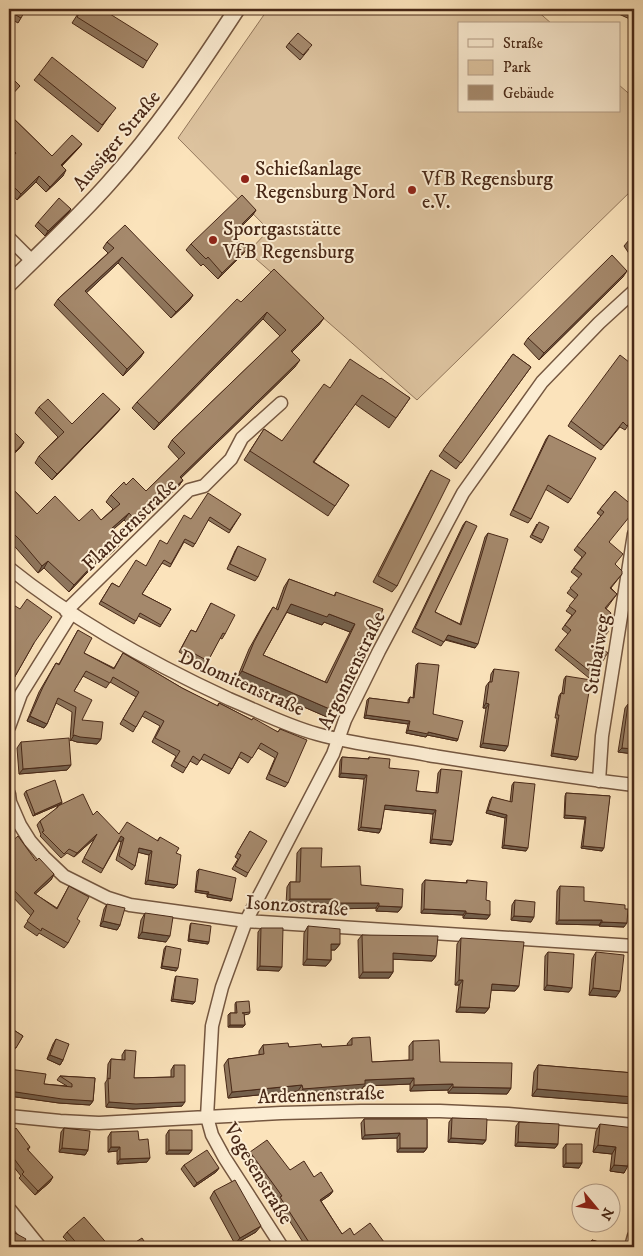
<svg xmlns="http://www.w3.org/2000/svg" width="643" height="1256" viewBox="0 0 643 1256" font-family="'IM FELL DW Pica',serif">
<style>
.green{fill:#ddc39f;stroke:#92765b}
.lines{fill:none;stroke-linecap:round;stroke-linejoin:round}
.minor-casing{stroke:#755740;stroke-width:15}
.tertiary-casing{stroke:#755740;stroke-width:18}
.minor{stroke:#fcedd3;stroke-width:12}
.tertiary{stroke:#fcedd3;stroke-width:15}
.wall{fill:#8e765d;stroke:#482817;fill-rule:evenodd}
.shaded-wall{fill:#74604c;stroke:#482817}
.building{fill:#a5896c;stroke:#482817;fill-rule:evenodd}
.poi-dot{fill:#8f2418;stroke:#fcedd3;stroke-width:2}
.labels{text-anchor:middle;stroke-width:4;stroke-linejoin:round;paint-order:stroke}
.street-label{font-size:20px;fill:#482817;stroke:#fcedd3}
.poi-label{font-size:20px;fill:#482817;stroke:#fcedd3;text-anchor:start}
</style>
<rect width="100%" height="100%" fill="#fbe3bb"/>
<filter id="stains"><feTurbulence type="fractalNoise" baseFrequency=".004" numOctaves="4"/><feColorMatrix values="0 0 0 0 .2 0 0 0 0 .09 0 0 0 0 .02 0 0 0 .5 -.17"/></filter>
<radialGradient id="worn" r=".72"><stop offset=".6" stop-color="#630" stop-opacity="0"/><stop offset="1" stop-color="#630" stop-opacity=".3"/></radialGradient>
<!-- green -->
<path class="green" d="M268 9H535L552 24H459V111H619V85L634 98V188L417 400 248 252 269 230 178 138Z"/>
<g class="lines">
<!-- minor casing -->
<g class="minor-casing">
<path id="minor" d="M9 238 32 261
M9 568C76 622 151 663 229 699 258 711 287 726 317 734 353 744 391 748 428 755 497 766 565 777 634 785
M66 611 189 490 204 486 231 459 242 438 281 403
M9 727 21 694 71 614
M599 781 602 736 634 534
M9 794 10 802 20 825 30 841 44 857 64 876 108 898 130 905 246 921 634 946
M9 1116 60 1121 99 1123 281 1113 361 1111H440L508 1114 634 1125
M282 1247 224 1157 212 1135 207 1117 212 1026 222 987 246 921 333 754 345 720 379 651 463 493 542 382 599 323 634 291
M631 1247 634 1236"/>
</g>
<!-- tertiary casing -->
<g class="tertiary-casing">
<path id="tertiary" d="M9 284C42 251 77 219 108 184 157 130 197 70 237 9
M9 1211 38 1247"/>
</g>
<!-- minor -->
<use href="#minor" class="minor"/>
<!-- tertiary -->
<use href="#tertiary" class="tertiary"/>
</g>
<!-- wall -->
<path class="wall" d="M9 9 21 18 18 23 9 18Z
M81 9 147 61 143 68 72 23Z
M608 9H634V21Z
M289 43 309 49 300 60 286 47Z
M39 74 111 114 98 132 34 80Z
M9 114 52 156 82 144 78 149 62 166 63 176 46 192 36 182 17 200 9 191V161L12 158 9 155Z
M71 209 68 213 45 236 35 226 38 222Z
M256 210 252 216 233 235 242 255 218 279 203 264 201 266 186 250 191 244Z
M634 236V261L624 246 629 240Z
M107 242 193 295 189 301 171 318 118 263 86 293 144 352 140 358 123 376 54 305 58 299 108 253 103 248Z
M623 277 539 360 524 344 528 338Z
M241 302 319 325 292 352 295 367 181 478 183 480 178 487 133 529 124 520 112 530 117 548 100 563 98 561 69 592 44 568 38 573 9 540V485L37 514 79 521 101 520 113 509 106 502 111 495 126 485 146 491 179 459 168 447 172 440 280 336 263 319 154 430 132 408 137 402Z
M513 354 531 367 456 469 439 456Z
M631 377 634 417 625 430 620 427 601 450 568 426 571 421Z
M380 379 410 398 389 428 355 404 314 462 349 485 328 516 244 460 264 429 282 441 330 388Z
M39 407 72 424 120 409 115 415 52 480 35 463 39 456 58 437 35 413Z
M9 427 24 442 20 448 11 457 9 454Z
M549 435 571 499 568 503 545 489 531 519 528 523 510 515 546 439Z
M431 470 397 586 392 592 373 582 427 477Z
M615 491 609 542 615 565 622 574 611 588 617 594 606 609 611 613 602 625 598 645 605 658 589 678 555 650 568 634 562 629 572 615 566 611 575 599 567 593 579 578 571 572 582 557 574 550 601 516 597 513Z
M241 514 229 533 208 520 193 547 184 542 170 567 162 563 142 594 171 609 160 627 138 616 134 624 99 604 112 583 119 587 146 566 191 519Z
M466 521 435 612 460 624 485 537 488 533 475 648 445 640 441 646 412 632 463 525Z
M537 524 543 540 541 543 530 537Z
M238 546 258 577 255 581 227 569 235 551Z
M289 579 334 596 336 592 369 639 364 637 339 688 332 710 327 717 237 678 249 649 268 615 273 607 276 609 284 587ZM287 612 322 625 324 622 350 632 325 682 263 655Z
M9 602 34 643 9 687V632L12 627 9 625Z
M211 603 225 634 222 639 220 638 205 666 179 652 191 630 196 632Z
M78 630 84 653 114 668 123 653 182 688 217 706 219 703 252 720 278 732 280 729 288 783 285 787 266 779 275 758 258 748 248 763 239 757 229 774 201 759 197 765 190 761 183 773 171 766 176 756 152 742 160 726 142 716 133 732 120 724 136 697 110 682 106 688 83 676 74 691 82 720 101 739 97 744 77 742 71 740 70 741 72 712 56 703 47 724 44 728 27 721 39 692 53 668 56 663 59 664Z
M418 663 433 714 458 739 457 741 427 735 426 737 406 733 408 724 364 718 367 700 369 698 408 703V700L410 697 413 698 416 665Z
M494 669 505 751 480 747 486 708H483L486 686 489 682H490L491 674Z
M566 676 578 757 576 760 551 756 557 718H555L559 696 561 693H562L564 679Z
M628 704 634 754 618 752 625 708Z
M21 742 71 765 67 770 19 774 17 748Z
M342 757 368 759 369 757 389 768 416 791 436 793 438 773 441 769 451 845 430 843 433 814 384 809 381 829 379 833 358 830 364 779 339 777 340 761Z
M514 782 526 851 502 848 505 818 486 813 490 800 492 797 510 802 512 785Z
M26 791 62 802 61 804 33 816 24 794Z
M566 793 610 796 602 851 581 848 585 819 564 818 565 796Z
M58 806 93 815 119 834 157 841 160 837 176 853 177 885 174 888 145 884 149 855 138 852 135 866 132 870 116 860 121 842 119 841 101 873 82 862 95 838 74 857 67 853 61 858 40 836 41 835 37 825 40 821 55 810Z
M250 831 248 873 246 877 232 869 238 859 235 857Z
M9 844 36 861 54 874 51 880 35 894 57 908 69 886 77 919 68 943 64 948 39 933 37 936 24 927 31 916 9 893Z
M301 848 321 867 361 885 402 907 398 912 376 911V908L333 909V904H286L287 887 290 882H296L297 853Z
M199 869 232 899 231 901 207 897V894L195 892 197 871Z
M425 880 466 883 467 880 486 900 490 915 487 919 463 918V915L421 913 422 884Z
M560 886 584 901 624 927 599 926V925L556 924 557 891Z
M515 900 531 922 511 920 512 905Z
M107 904 120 925 117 930 100 926 104 909Z
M145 913 166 942 138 938 141 920Z
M191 923 208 944 188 941 190 925Z
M308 926 340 944 335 950H331V960L326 966 303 965 304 933Z
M261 928 279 971 257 970 258 932Z
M362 935 436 956 432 961 393 959V972L389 978H359L358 940Z
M461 938 519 986 515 991 491 990 489 1008 485 1013 456 1012 459 985H455L457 944Z
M166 946 176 971 161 968 164 949Z
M548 952 569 992 544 990 545 956Z
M596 952 616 997 589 995 592 959Z
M176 976 195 1002 193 1004 171 1001 175 978Z
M236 1002 250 1012 249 1014 244 1015 245 1025 243 1027H228V1015L230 1013H235V1004Z
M9 1027 23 1036 13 1052 9 1050Z
M352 1038 372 1062 409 1060V1046L413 1041 440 1062 511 1088 507 1094 448 1093V1090L410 1091V1084L364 1086 361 1090 298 1095V1091L228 1098 224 1065 228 1059 259 1055V1051L263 1045 289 1047H322L348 1046 347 1044Z
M56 1039 63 1060 60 1065 47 1059 53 1044Z
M125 1050 134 1078 171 1077V1070L174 1065 182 1106 133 1109 106 1107 105 1083 107 1080 108 1064 111 1059 122 1060V1055Z
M538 1065 634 1073V1104L532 1096 534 1072Z
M9 1069 44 1084 67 1086 57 1080 60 1076 95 1078 93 1101 90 1105 59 1103 9 1096Z
M452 1118 486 1140 483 1144 448 1142 449 1122Z
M364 1119H427V1148L424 1152H397V1138L362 1139 361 1123Z
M519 1122 558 1144 555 1148 515 1146 516 1126Z
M600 1124 630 1154 624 1173 610 1171 612 1154 593 1152 596 1131Z
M64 1128 88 1150 85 1155 59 1152 61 1132Z
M169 1130 192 1150 189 1154H166V1135Z
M111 1132 139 1140 147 1162 117 1164V1151L108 1152V1137Z
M9 1134 30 1147 28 1150 50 1182 35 1195 19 1178 21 1176 9 1161Z
M566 1144 579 1168 563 1167V1148Z
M250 1152 290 1170 314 1177 333 1191 330 1195 321 1201 342 1234 354 1235 381 1247H306L277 1201 278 1199 247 1157Z
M184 1165 219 1168 216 1172 194 1187 181 1169Z
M214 1191 256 1232 235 1244 210 1198Z
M67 1232 110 1247H73L63 1237Z
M592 1240 615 1247H588Z"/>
<!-- shaded-wall -->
<path class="shaded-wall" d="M82 144 78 149 57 170 61 165Z
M66 170 63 176 46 192 50 187Z
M39 176 36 182 17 200 21 194Z
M71 209 68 213 45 236 48 231Z
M256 210 252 216 227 240 232 234Z
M247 249 242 255 218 279 222 273Z
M122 257 118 263 81 298 85 291Z
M627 271 623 277 539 360 544 353Z
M193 295 189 301 171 318 176 312Z
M267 312 263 319 154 430 159 423Z
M324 318 319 325 286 358 291 351Z
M144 352 140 358 123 376 127 369Z
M300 360 295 367 175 484 180 477Z
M120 409 115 415 52 480 57 474Z
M24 442 20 448 11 457 16 451Z
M183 480 178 487 133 529 137 522Z
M129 513 124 520 106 536 111 529Z
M122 541 117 548 100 563 105 556Z
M103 554 98 561 69 592 74 585Z
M48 561 44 568 38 573 42 566Z
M291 604 329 614 355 624 350 632 324 622 322 625 286 612Z
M368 629 375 631 369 639 363 636Z
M448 635 478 644 475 648 445 639Z
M242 671 332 710 327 717 237 678Z
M486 703 489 704 486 708H483Z
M366 715 410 721 408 724 364 718Z
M30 716 47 724 44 728 27 721Z
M408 730 428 732 458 739 457 741 427 735 426 737 406 733Z
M74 735 101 739 97 744 77 742 71 740Z
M483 743 508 746 505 751 480 747Z
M622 748 634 749V754L618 752Z
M553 753 578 757 576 760 551 756Z
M71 765 67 770 19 774 23 769Z
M341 773 367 775 364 779 339 777Z
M62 802 61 804 33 816 35 814Z
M385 805 436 810 433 814 382 809Z
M488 810 507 815 505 818 486 813Z
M565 815 586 817 585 819 564 818Z
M361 827 381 829 379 833 358 830Z
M97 834 95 838 74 857 77 853Z
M121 836 124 838 121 842 118 840Z
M432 839 453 841 451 845 430 843Z
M504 845 528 848 526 851 502 848Z
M583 846 604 848 602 851 581 848Z
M139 848 152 851 149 855 137 852Z
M54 874 51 880 31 898 34 893Z
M148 880 177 885 174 888 145 884Z
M196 890 209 892 207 894 195 892Z
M208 894 232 899 231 901 207 897Z
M290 899H337L333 904H286Z
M337 903H379L376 908 333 909Z
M379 906 402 907 398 912 376 911Z
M424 909 466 911 463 915 421 913Z
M466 913 490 915 487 919 463 918Z
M514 916 534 917 531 922 511 920Z
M559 920H602L599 925 556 924Z
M103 921 120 925 117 930 100 926Z
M602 922 627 923 624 927 599 926Z
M142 932 170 936 166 942 138 938Z
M189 939 209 942 208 944 188 941Z
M331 944H340L335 950H327Z
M393 953 436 956 432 961 389 959Z
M307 959 331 960 326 966 303 965Z
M162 966 178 968 176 971 161 968Z
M260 966 282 967 279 971 257 970Z
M363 972H393L389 978H359Z
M459 980H463L459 985H455Z
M492 984 519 986 515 991 488 990Z
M547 985 572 988 569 992 544 990Z
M593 988 620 991 616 997 589 995Z
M173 999 195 1002 193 1004 171 1001Z
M460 1007 489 1008 485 1013 456 1012Z
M230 1025H245L243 1027H228Z
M50 1055 63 1060 60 1065 47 1059Z
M414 1078 410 1084 364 1086 361 1090 298 1095 303 1089 365 1080Z
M453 1084 448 1090 410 1091 414 1085Z
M302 1085 298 1091 228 1098 232 1092Z
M453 1087 511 1088 507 1094 448 1093Z
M537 1089 634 1097V1104L532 1096Z
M9 1091 93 1101 90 1105 59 1103 9 1096Z
M109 1102H185L182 1106 133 1109 106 1107Z
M400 1133 397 1138 362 1139 365 1135Z
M451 1138 486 1140 483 1144 448 1142Z
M518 1142 558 1144 555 1148 515 1146Z
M598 1145 616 1147 612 1154 593 1152Z
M111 1147H120L117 1151 108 1152Z
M631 1147 634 1148 630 1154Z
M62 1148 88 1150 85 1155 59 1152Z
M400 1148H427L424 1152H397Z
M169 1150H192L189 1154H166Z
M150 1158 147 1162 117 1164 120 1159Z
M566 1163H582L579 1168 563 1167Z
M614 1165 628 1166 624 1173 610 1171Z
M219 1168 216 1172 194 1187 197 1183Z
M53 1177 50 1182 35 1195 38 1191Z
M333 1191 330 1195 317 1204 320 1200Z
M261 1226 256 1232 235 1244 240 1238Z"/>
<!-- building -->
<path class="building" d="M9 9H26L21 18 9 11Z
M82 9H102L158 44 147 61 77 17Z
M298 33 312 45 303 55 289 43Z
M52 57 116 108 102 125 39 74Z
M11 77 20 86 9 98V80Z
M9 114 52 156 72 135 82 144 61 165 66 170 50 187 39 176 21 194 9 182V161L16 153 9 146Z
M242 195 256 210 232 234 247 249 222 273 208 257 206 259 191 244Z
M59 198 71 209 48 231 38 222Z
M125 225 193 295 176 312 122 257 85 291 144 352 127 369 58 299 114 248 107 242Z
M634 236V248L629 240Z
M612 255 627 271 544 353 528 338Z
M274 269 324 318 291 351 300 360 180 477 183 480 137 522 129 513 111 529 122 541 105 556 103 554 74 585 48 561 42 566 20 540 9 529V485L37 514 55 496 79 521 92 509 101 520 120 504 111 495 124 482 126 485 133 478 146 491 185 453 172 440 286 330 267 312 159 423 137 402 237 299 241 302Z
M513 354 531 367 461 463 443 450Z
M620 355 634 366V372L631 377 634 379V417L627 426 623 422 604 446 571 421Z
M350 359 380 379 381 378 410 398 396 418 362 395 313 462 349 485 335 506 250 451 264 429 282 441 324 384 330 388Z
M103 393 120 409 57 474 39 456 64 432 39 407 48 399 72 424Z
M9 427 24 442 16 451 9 444Z
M549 435 596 458 571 499 548 485 531 519 513 510Z
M431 470 450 480 397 586 378 576Z
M615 491 634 507V511L609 542 623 554 615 564 622 571V574L610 588 617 594 605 608 611 613 601 625 609 631 597 645 608 653 592 673 558 646 571 630 565 625 576 611 569 606 578 595 570 588 582 574 574 568 586 553 577 546 604 512 600 509Z
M208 493 241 514 230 530 210 517 195 544 185 539 171 564 164 560 142 594 171 609 161 625 140 613 136 621 101 601 112 583 119 587 136 560 146 566 160 540 167 544 184 515 191 519Z
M466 521 477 526 435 612 461 625 488 533 508 539 478 644 448 635 444 642 415 628Z
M539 522 549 527 543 540 532 535Z
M238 546 266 559 258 577 230 564Z
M289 579 335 596 336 592 383 609 375 631 368 629 339 688 341 689 332 710 242 671 254 642 273 607 278 610ZM291 604 327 617 329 614 355 624 327 683 263 655Z
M27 599 52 617 34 643 9 687V633L14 624 9 621V602L20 609Z
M211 603 235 615 225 634 223 633 208 661 182 647 191 630 196 632Z
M78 630 92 638 84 653 114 669 123 653 182 688 218 706 219 703 252 720 253 718 278 732 280 729 307 740 288 783 269 774 278 753 261 743 252 758 241 752 232 769 204 754 200 761 193 756 186 768 174 761 180 751 155 738 164 721 145 711 136 727 123 719 139 692 113 677 110 683 86 671 74 691 92 700 82 720 103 722 101 739 80 737 74 735 73 736 76 707 58 698 47 724 30 716 43 687 56 663 59 665Z
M418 663 439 665 433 714 463 721 458 739 428 732V734L408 730 410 721 366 715 369 698 409 703 410 697 414 698Z
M494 669 519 672 508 746 483 743 489 704 486 703 489 682H492Z
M566 676 591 680 578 757 553 753 559 715H557L561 693 564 694Z
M628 704 634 705V749L622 748Z
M69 738 71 765 23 769 21 742Z
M342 757 369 759V757L390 759 389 768 419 771 416 791 438 793 441 769 462 771 453 841 432 839 436 810 385 805 381 829 361 827 367 775 341 773Z
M55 780 62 802 35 814 26 791Z
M514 782 535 784 528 848 504 845 507 815 488 810 492 797 512 802Z
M566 793 610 796 604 848 583 846 586 817 565 815Z
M83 794 93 815 97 811 119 834 127 822 158 841 160 837 179 848 176 853 181 855 177 885 148 880 152 851 139 848 135 866 119 856 124 838 121 836 103 869 84 858 97 834 77 853 69 849 64 854 42 832 44 831 40 821 58 807V806Z
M9 816 12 823 9 825Z
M250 831 267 841 248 873 235 866 241 855 237 853Z
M18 836 36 861 39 858 54 874 34 893 57 909 69 886 89 897 77 919 80 921 68 943 42 928 41 931 27 921 34 911 12 888 9 891V844Z
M301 848H322L321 867 360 866 361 885 403 889 402 907 379 906V903H337V899H290V882H300Z
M199 869 236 878 232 899 208 894 209 892 196 890Z
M425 880 467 883V880L487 882 486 900 490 901V915L466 913V911L424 909Z
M560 886 584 887V901L625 905V909H628L627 923 602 922V920H559Z
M515 900 535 902 534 917 514 916Z
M107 904 125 908 120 925 103 921Z
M145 913 173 917 170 936 142 932Z
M191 923 211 926 209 942 189 939Z
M308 926 340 929V944H331V960L307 959Z
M261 928H283L282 967 260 966Z
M362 935 438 936 436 956 393 953V972H363Z
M461 938 524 942 519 986 492 984 489 1008 460 1007 463 980H459Z
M166 946 181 949 178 968 162 966Z
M548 952 574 954 572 988 547 985Z
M596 952 624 955 620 991 593 988Z
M176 976 198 979 195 1002 173 999Z
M249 1001 250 1012 242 1013H244L245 1025H230V1013H237L236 1002Z
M9 1027 23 1036 16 1048 9 1044Z
M370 1037 372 1062 413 1060V1041L439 1040 440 1062 512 1063 511 1088 453 1087V1084L414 1085V1078L365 1080V1084L303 1089 302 1085 232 1092 228 1059 264 1054 263 1045 288 1043 289 1047 321 1044 322 1047 352 1045V1038Z
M56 1039 69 1044 63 1060 50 1055Z
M125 1050 136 1051 134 1078 174 1077V1065H185V1102L136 1104 109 1102 108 1078 110 1079 111 1059 125 1060Z
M538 1065 634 1073V1097L537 1089Z
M9 1069 46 1074 44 1084 72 1087V1084L60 1076 95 1078 93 1101 62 1099 9 1091Z
M452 1118 487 1119 486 1140 451 1138Z
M364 1119H427V1148H400V1133L365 1135Z
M519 1122 559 1124 558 1144 518 1142Z
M600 1124 634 1128V1148L631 1147 628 1166 614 1165 616 1147 598 1145Z
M16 1128 30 1147 27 1149 53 1177 38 1191 22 1174 24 1172 9 1152V1134Z
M64 1128 90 1131 88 1150 62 1148Z
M169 1130H192V1150H169Z
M138 1131 139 1140 148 1139 150 1158 120 1159V1147H111V1132Z
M267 1140 290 1170 304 1161 314 1177 321 1172 333 1191 320 1200 342 1234 350 1228 354 1235 370 1223 384 1242 377 1247H312L280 1197 282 1196 250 1152Z
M566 1144H582V1163H566Z
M207 1150 219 1168 197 1183 184 1165Z
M235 1180 261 1226 240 1238 214 1191Z
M84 1217 110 1247H80L67 1232Z
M15 1233 26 1239 21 1247H9V1235L12 1238Z
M142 1238 148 1247H128Z
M592 1240 615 1247H591Z
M237 1244 239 1247H232Z"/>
<!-- markers -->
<g class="poi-dot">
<circle cx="245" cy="179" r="5"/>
<circle cx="412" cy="190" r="5"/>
<circle cx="213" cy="240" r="5"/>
</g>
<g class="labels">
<!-- street labels -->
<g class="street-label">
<text transform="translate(116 140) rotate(-50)" y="7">Aussiger Straße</text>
<text transform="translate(129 524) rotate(-44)" y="7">Flandernstraße</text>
<text transform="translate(596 654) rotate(-81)" y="7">Stubaiweg</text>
<text transform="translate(351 670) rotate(-64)" y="7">Argonnenstraße</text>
<text transform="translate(242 682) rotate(24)" y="7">Dolomitenstraße</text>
<text transform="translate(297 905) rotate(4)" y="7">Isonzostraße</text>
<text transform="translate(321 1094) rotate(-2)" y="7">Ardennenstraße</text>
<text transform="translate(259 1173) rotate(59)" y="7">Vogesenstraße</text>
</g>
<!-- poi labels -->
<g class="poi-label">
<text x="255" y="175">Schießanlage<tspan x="255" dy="23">Regensburg Nord</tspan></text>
<text x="422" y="185">VfB Regensburg<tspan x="422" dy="23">e.V.</tspan></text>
<text x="223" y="235">Sportgaststätte<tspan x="223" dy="23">VfB Regensburg</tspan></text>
</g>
</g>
<!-- margin -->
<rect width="643" height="1256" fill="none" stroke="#fbe3bb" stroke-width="30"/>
<rect x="10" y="10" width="623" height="1236" fill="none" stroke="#482817" stroke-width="2.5"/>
<rect x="15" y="15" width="613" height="1226" fill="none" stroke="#482817"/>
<!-- legend -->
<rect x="458" y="22" width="162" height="90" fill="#fcedd3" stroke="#b49e88"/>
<rect x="468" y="39" width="25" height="8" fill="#fcedd3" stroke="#b49e88"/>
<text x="503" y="48" font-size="15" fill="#482817">Straße</text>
<rect x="468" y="60" width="25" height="15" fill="#ddc39f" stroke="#b49e88"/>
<text x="503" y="72" font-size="15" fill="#482817">Park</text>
<rect x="468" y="85" width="25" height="15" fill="#a5896c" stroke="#b49e88"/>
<text x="503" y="98" font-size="15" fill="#482817">Gebäude</text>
<!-- north arrow -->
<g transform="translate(596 1208) rotate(119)"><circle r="24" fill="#fcedd3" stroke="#b49e88"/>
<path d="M0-4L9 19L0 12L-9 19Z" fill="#8f2418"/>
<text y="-8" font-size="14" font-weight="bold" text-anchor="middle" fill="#482817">N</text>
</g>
<rect width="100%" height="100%" filter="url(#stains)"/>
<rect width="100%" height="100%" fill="url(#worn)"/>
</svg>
